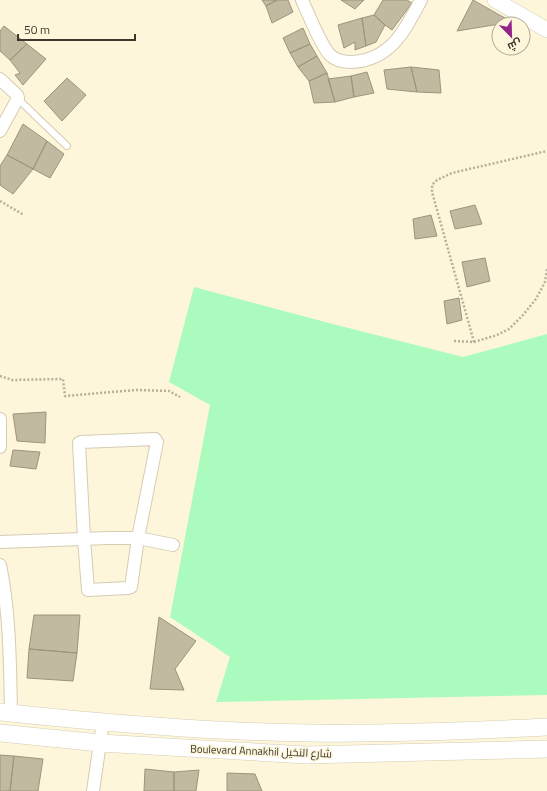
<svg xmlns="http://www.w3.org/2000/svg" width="547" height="791" viewBox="0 0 547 791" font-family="'Titillium Web',Cairo,sans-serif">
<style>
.green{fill:#abfbbe}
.building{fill:#c1b9a0;stroke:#9c947c}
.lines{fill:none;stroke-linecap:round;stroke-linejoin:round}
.service-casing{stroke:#d4ccb3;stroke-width:8}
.minor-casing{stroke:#d4ccb3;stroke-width:14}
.tertiary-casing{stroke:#d4ccb3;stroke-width:16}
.secondary-casing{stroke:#d4ccb3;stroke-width:18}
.path{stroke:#b6b09b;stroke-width:2.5;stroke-dasharray:2 2;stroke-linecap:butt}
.service{stroke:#fff;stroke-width:6}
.minor{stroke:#fff;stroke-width:12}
.tertiary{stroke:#fff;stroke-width:15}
.secondary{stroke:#fff;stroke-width:17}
.labels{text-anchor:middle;stroke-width:3;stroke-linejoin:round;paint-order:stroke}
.street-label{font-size:11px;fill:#3b382e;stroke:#fef6db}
</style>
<rect width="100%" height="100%" fill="#fef6db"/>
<!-- green -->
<path class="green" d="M194 287 329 323 463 357 547 334V695L216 702 230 657 170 617 210 405 169 382Z"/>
<!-- building -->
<path class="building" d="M262 0H277L266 6Z
M277 0H288L293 12 272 23 266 6Z
M341 0H364L355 9Z
M383 0H407L412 3 392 30 385 25 374 15Z
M473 0 512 22 457 31Z
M374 15 385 25 376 42 366 46 362 18Z
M362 18 366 46 355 50V42L344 48 338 25Z
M4 26 27 44 10 60 0 51V31Z
M303 28 310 44 290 53 283 38Z
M27 44 46 59 23 85 15 75 20 73 10 60Z
M310 44 317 56 298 67 290 53Z
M317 56 327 73 309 81 298 67Z
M411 67 439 70 441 93 417 92Z
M411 67 417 92 387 89 384 70Z
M367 72 374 93 354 97 351 76Z
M327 73 335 102 314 103 309 81Z
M351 76 354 97 335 102 328 79Z
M67 78 86 95 62 121 44 101Z
M23 124 47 141 33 169 7 155Z
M47 141 64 154 50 178 33 169Z
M7 155 33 169 13 194 0 185V166Z
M475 205 482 224 455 229 450 211Z
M431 215 437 236 415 239 413 219Z
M485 258 490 281 467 287 462 262Z
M459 298 462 320 447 324 444 301Z
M46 412 45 443 17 441 13 414Z
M13 450 40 452 36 469 10 466Z
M34 615H80L77 653 29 649Z
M159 617 196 641 175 669 184 690 150 689Z
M29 649 77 653 73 681 27 678Z
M0 755 14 756 10 791H0Z
M14 756 43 759 38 791H10Z
M145 769 174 772V791H144Z
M199 770 196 791H174V772Z
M227 773 255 774 262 791H227Z"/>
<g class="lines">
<!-- service casing -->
<g class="service-casing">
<path id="service" d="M18 99 67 146"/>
</g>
<!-- minor casing -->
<g class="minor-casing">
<path id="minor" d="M302 0C308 13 321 46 330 55 336 61 344 62 352 62 391 60 405 30 421 0
M0 79 17 95 18 98 0 131
M0 419V447
M155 439 157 442 138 538 131 587 128 588 88 590 84 539 79 443 81 442Z
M0 542 109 538H138L173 545
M0 565C10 613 10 664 11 714
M93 791 103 722"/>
</g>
<!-- tertiary casing -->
<g class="tertiary-casing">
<path id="tertiary" d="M495 0 547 30"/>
</g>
<!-- secondary casing -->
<g class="secondary-casing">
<path id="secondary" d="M0 712C103 723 207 732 311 733 390 734 468 731 547 727
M0 733 100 743 306 755 547 749"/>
</g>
<!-- path -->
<path class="path" d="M0 201 24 215
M454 341 474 342 497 335 509 329 523 315 536 299 545 282 547 269
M474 342 432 192V185L437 180 452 173 547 151
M0 376 12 380 63 379 65 396 136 390 169 391 180 397"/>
<!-- service -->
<use href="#service" class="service"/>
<!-- minor -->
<use href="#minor" class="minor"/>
<!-- tertiary -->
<use href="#tertiary" class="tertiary"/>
<!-- secondary -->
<use href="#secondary" class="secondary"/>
</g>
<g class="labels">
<!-- street labels -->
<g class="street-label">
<text transform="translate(261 751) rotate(2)" y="4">Boulevard Annakhil شارع النخيل</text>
</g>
</g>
<!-- north arrow -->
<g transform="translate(511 36) rotate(157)"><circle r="19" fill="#fef6db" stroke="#b0aa96"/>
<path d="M0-3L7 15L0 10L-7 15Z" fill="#922587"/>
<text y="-6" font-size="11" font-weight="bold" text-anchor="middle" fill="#3b382e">ش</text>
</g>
<!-- scale -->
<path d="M18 34v6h117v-6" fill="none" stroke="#3b382e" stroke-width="2"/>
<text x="24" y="34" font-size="12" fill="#3b382e" stroke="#fef6db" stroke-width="3" paint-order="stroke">50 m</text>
</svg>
